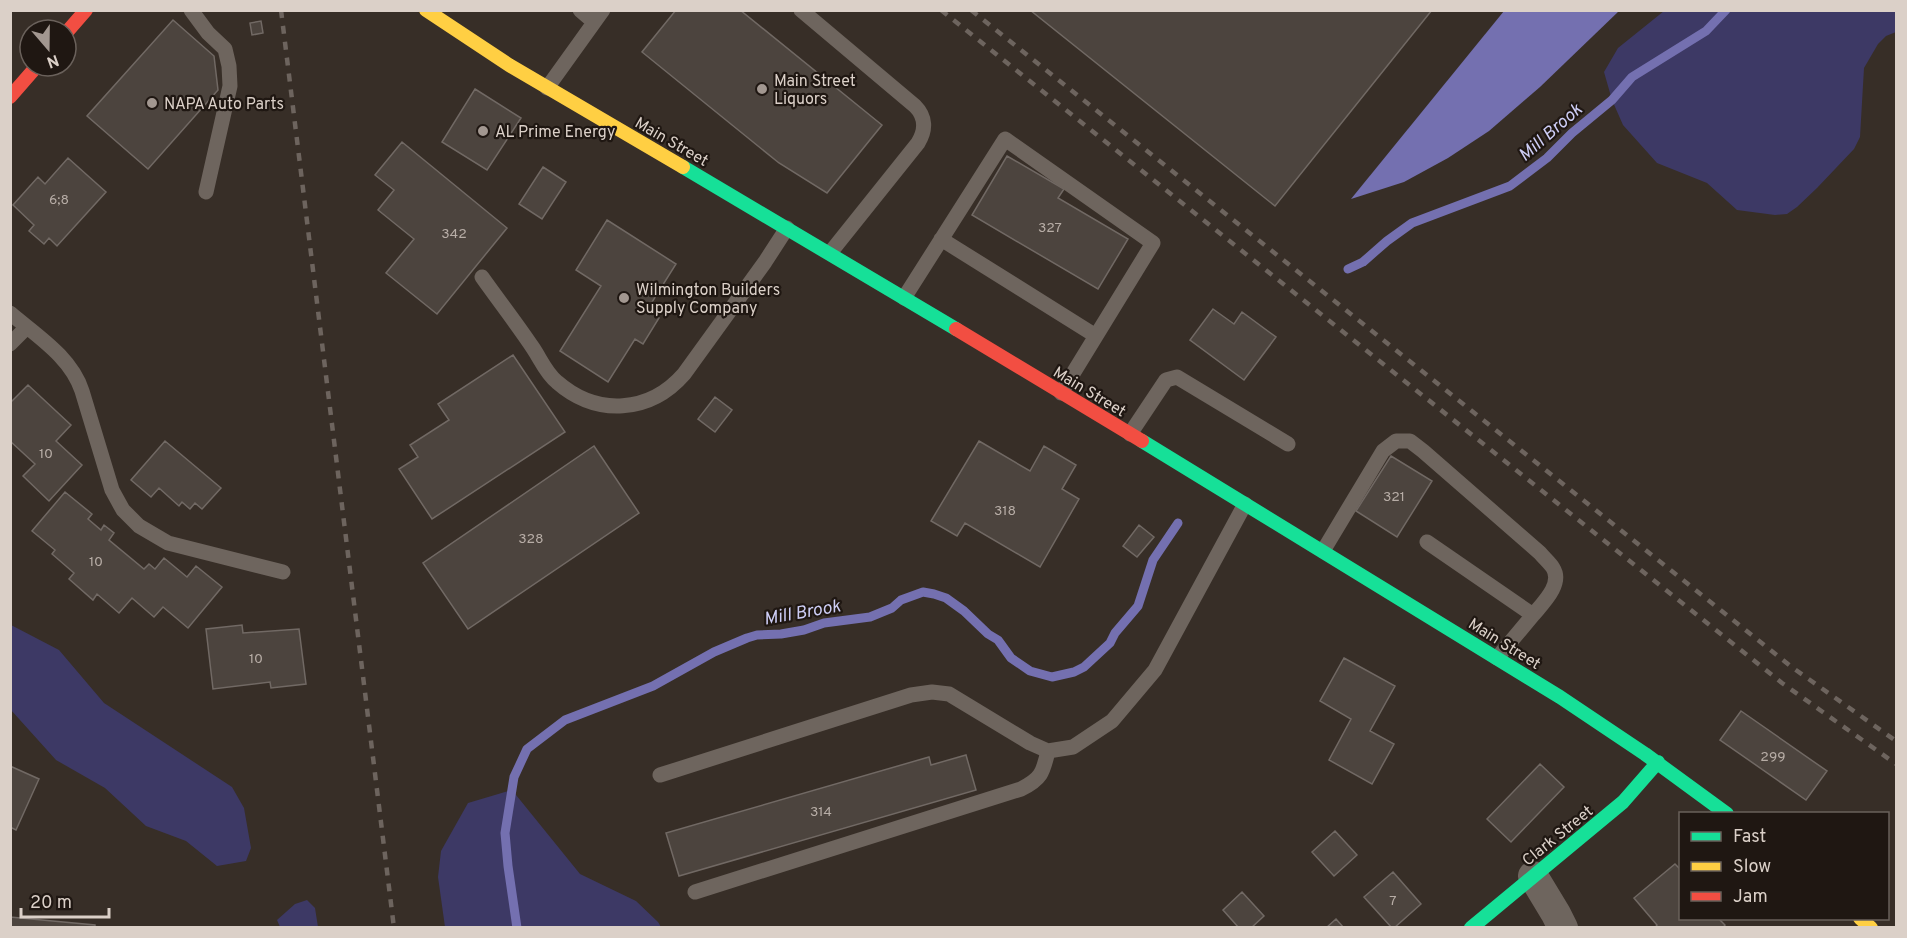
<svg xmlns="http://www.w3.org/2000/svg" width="1907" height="938" viewBox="0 0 1907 938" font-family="Overpass,sans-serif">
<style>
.green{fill:#3d3965}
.water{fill:#7470b0}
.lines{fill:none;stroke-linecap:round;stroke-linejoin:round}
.stream{stroke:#7470b0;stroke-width:9}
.building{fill:#4c443e;stroke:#716964;stroke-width:1.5}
.lane{stroke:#6e655e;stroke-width:15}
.street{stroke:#6e655e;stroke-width:30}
.fast{stroke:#16e098;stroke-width:14}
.slow{stroke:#ffcf43;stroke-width:14}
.jam{stroke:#f24e42;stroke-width:14}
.rail{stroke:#6d645e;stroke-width:4.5;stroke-dasharray:8 8;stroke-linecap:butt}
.poi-dot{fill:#a29790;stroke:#1f1712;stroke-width:2}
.labels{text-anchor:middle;stroke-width:4.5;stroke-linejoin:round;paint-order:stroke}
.number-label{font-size:14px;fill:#b7ada6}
.poi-label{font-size:16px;fill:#dbd0c8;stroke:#1f1712;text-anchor:start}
.street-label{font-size:16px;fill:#dbd0c8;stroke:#1f1712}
.water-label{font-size:18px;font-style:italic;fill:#cdcdf5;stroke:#1f1712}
</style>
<rect width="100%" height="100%" fill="#372e27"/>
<!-- green -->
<path class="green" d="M1664 11H1896V32L1886 36 1878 44 1864 68 1860 137 1854 149 1817 188 1797 207 1787 214 1775 215 1737 210 1707 183 1657 163 1623 125 1612 100 1604 72 1618 48Z
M11 625 59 650 104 703 232 787 244 808 251 848 246 861 217 866 186 841 146 826 105 788 56 760 11 710Z
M512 790 580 874 636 901 658 922 661 927H445L438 877 441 851 468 803Z
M307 900 315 908 318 927H280L277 920 295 904Z"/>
<!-- water -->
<path class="water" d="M1504 11H1619L1540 87 1489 131 1448 158 1404 182 1351 199Z"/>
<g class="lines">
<!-- stream -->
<path class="stream" d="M1348 269 1363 262 1387 241 1412 223 1510 186 1547 158 1572 133 1612 100 1632 77 1706 31 1726 10
M517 928 508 866 505 833 514 777 527 749 565 720 653 686 714 652 747 638 757 635 781 634 804 630 824 623 870 617 892 608 901 600 923 592 934 594 946 598 964 611 988 634 998 640 1011 658 1030 671 1052 677 1074 672 1084 667 1110 643 1115 633 1138 606 1153 560 1178 523"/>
</g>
<!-- building -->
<path class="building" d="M676 10H740L882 125 827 193 779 163 642 52Z
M1030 10H1432L1275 206Z
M173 20 214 56 218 90 148 169 87 116Z
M261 21 263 33 252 35 250 23Z
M475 89 521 118 487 170 442 142Z
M402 142 507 228 437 314 386 273 414 239 378 210 394 190 375 175Z
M1007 156 1064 189 1058 198 1128 239 1098 289 972 215Z
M68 158 106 192 57 246 49 238 44 244 29 231 34 225 13 205 38 177 45 184Z
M543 167 566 182 542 219 519 204Z
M607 220 676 264 647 310 659 318 643 344 635 339 608 382 560 351 601 286 576 270Z
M1213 309 1234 324 1242 312 1276 337 1244 380 1190 340Z
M513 355 565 432 432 519 399 469 418 457 410 445 449 420 438 404Z
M28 385 71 425 56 441 82 465 49 501 23 476 35 464 10 441V403Z
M715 397 732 410 715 432 698 419Z
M165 441 221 488 202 509 195 503 190 509 182 502 179 506 159 488 151 497 131 480Z
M979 441 1030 471 1044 446 1076 465 1062 489 1079 499 1040 567 965 523 957 536 931 521Z
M594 446 639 513 468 629 423 563Z
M1391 456 1432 481 1397 537 1356 511Z
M65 492 92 514 88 519 101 530 104 525 114 533 109 540 144 569 149 564 155 569 164 558 187 577 196 566 222 587 188 628 163 607 154 617 132 598 119 613 97 594 93 600 69 579 74 573 52 554 55 550 32 531Z
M1139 525 1154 537 1137 557 1123 546Z
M242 625 243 633 299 629 306 684 271 688 270 682 213 689 206 629Z
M1344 658 1395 686 1370 731 1394 744 1372 784 1329 760 1351 719 1320 701Z
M1741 711 1827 771 1806 800 1720 740Z
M966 755 976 790 679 876 666 833 929 757 931 765Z
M1540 764 1564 787 1511 842 1487 819Z
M10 766 39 779 16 830 10 827Z
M1335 831 1357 855 1334 876 1312 852Z
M1675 864 1680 869V918H1718L1725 925 1723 928H1655L1657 925 1634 898Z
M1393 872 1421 904 1394 928H1392L1364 897Z
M1242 892 1264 916 1251 928H1239L1223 910Z
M10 917 95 925V928H10Z
M1336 919 1344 928H1326Z"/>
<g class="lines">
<!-- lane -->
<path class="lane" d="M191 10 208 33 225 49 229 66 230 86 206 192
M580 10 594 22
M801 10 915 106C926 117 926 130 918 143L830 253
M547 88 603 10
M941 239 1096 336
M482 277C499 301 517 324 533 348 541 360 546 373 557 382 597 417 650 413 684 374L765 262 787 228
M904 298 1005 139 1153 243 1061 393
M10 313C37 336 71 357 82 391L112 490 123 510 139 526 168 543 283 572
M10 344 27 327
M1130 434 1166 380 1177 377 1288 444
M1427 542 1533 615 1497 658
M1323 551 1383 451 1396 441H1410L1423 451 1540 553C1544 558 1550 563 1553 568 1563 584 1543 603 1533 615
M660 775 911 695 932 692 949 694 1030 743 1048 751 1073 747 1112 721 1155 670 1245 504
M695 892 1021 789C1041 779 1043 773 1048 751"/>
<!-- street -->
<path class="street" d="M1533 876 1556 914 1563 928"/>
<!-- fast -->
<path class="fast" d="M683 167 956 329
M1142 441 1560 697 1645 754 1727 814
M1471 928 1623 802 1658 762"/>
<!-- slow -->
<path class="slow" d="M426 10 509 65 683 167
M1860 918 1871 928"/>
<!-- jam -->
<path class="jam" d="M66 33 86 10
M10 97 37 66
M956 329 1142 441"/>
<!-- rail -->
<path class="rail" d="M281 10 394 928
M941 10 1782 683 1896 764
M971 10 1793 668 1896 741"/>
</g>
<!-- markers -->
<g class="poi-dot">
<circle cx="762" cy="89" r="6"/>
<circle cx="152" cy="103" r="6"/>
<circle cx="483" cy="131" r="6"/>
<circle cx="624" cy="298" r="6"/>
</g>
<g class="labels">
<!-- number labels -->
<g class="number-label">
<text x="59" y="204">6;8</text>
<text x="1050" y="232">327</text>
<text x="454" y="238">342</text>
<text x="46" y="458">10</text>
<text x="1394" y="501">321</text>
<text x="1005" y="515">318</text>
<text x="531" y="543">328</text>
<text x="96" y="566">10</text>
<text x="256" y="663">10</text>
<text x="1773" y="761">299</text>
<text x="821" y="816">314</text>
<text x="1393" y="905">7</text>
</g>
<!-- poi labels -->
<g class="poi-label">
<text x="774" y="86">Main Street<tspan x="774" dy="18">Liquors</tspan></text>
<text x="164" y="109">NAPA Auto Parts</text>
<text x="495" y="137">AL Prime Energy</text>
<text x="636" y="295">Wilmington Builders<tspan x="636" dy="18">Supply Company</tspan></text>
</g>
<!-- street labels -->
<g class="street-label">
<text transform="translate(672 141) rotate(30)" y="6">Main Street</text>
<text transform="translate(1090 391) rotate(31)" y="6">Main Street</text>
<text transform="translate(1505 643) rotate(32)" y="6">Main Street</text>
<text transform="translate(1557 835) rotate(-39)" y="6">Clark Street</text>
</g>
<!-- water labels -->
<g class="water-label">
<text transform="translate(1550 132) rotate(-41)" y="6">Mill Brook</text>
<text transform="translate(802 612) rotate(-10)" y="6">Mill Brook</text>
</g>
</g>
<!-- border -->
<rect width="1907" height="938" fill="none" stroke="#dbd0c8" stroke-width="24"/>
<!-- legend -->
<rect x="1679" y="812" width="210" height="108" fill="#1f1712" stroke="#6a615b" stroke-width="1.5"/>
<rect x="1691" y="832" width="30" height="9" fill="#16e098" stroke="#6a615b" stroke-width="1.5"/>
<text x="1733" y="842" font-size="18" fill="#dbd0c8">Fast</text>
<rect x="1691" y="862" width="30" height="9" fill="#ffcf43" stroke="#6a615b" stroke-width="1.5"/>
<text x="1733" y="872" font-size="18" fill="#dbd0c8">Slow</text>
<rect x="1691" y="892" width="30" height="9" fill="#f24e42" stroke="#6a615b" stroke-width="1.5"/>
<text x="1733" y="902" font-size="18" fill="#dbd0c8">Jam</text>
<!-- north arrow -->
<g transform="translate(48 48) rotate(160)"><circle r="28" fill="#1f1712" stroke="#6a615b" stroke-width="1.5"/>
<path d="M0-4.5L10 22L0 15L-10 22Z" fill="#a29790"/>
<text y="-9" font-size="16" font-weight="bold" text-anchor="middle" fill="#dbd0c8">N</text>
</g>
<!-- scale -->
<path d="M21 908v9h88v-9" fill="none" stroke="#dbd0c8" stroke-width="3"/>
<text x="30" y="908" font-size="18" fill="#dbd0c8" stroke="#1f1712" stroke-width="4.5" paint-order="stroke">20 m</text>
</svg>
